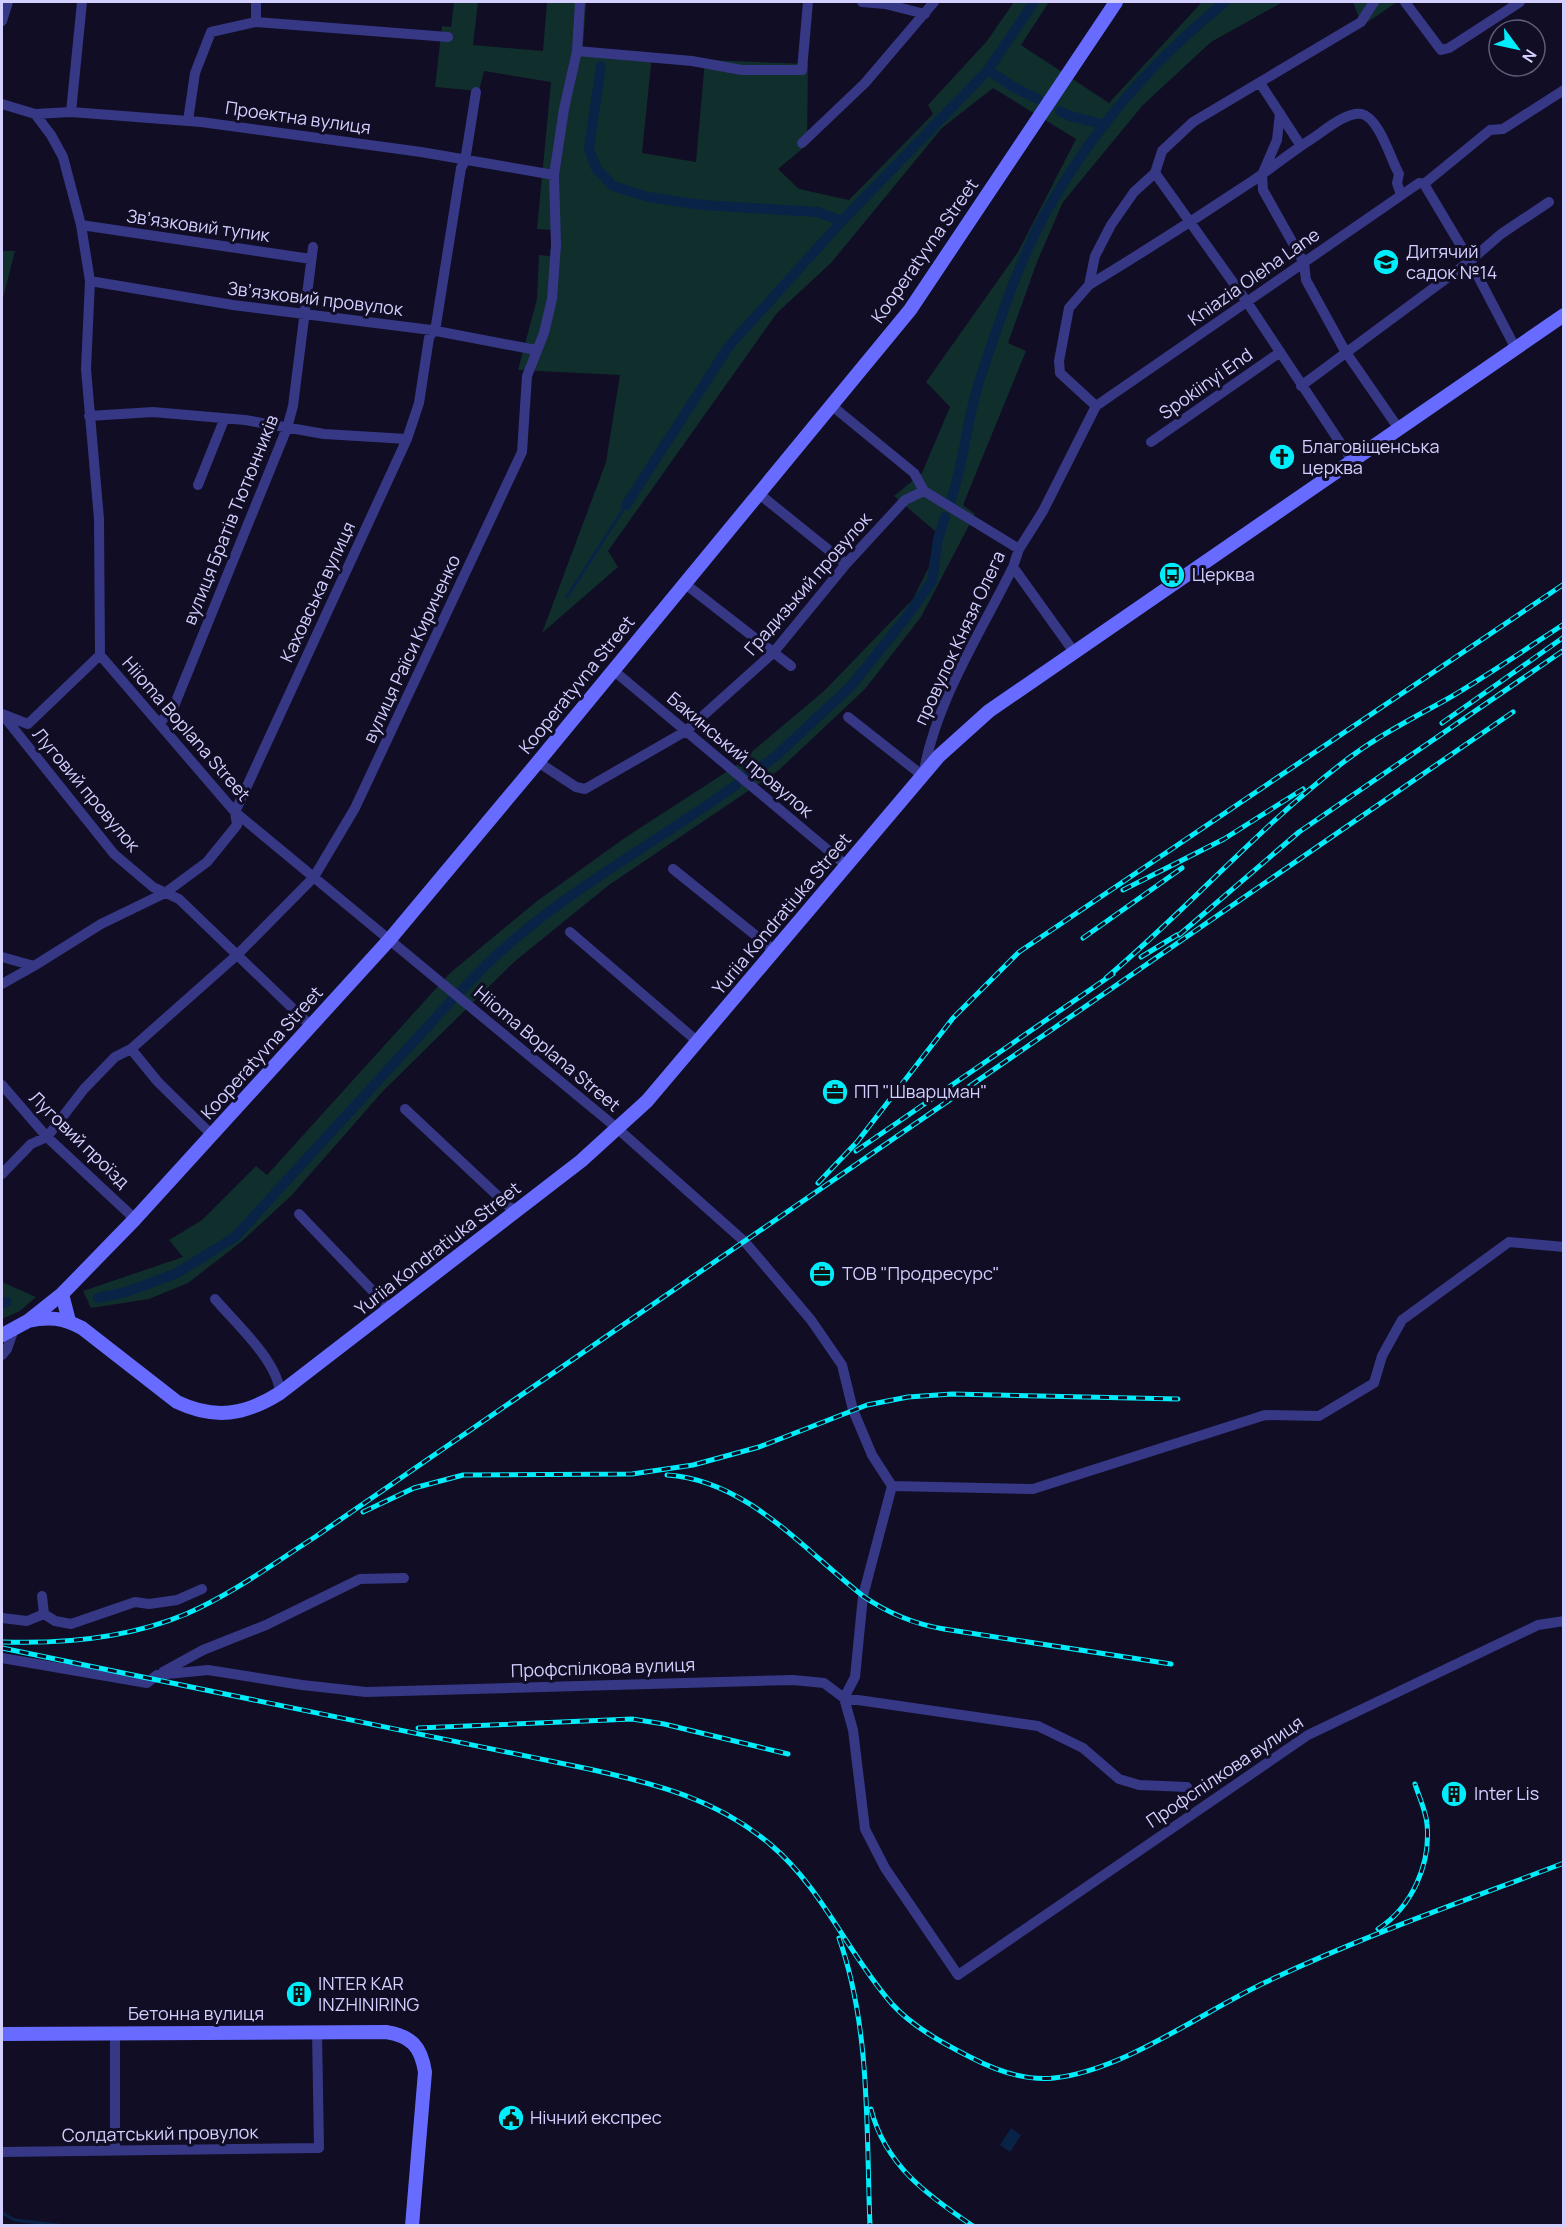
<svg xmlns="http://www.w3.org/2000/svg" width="1565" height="2227" viewBox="0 0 1565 2227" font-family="Manrope,sans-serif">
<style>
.green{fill:#102e2b}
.water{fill:#092347}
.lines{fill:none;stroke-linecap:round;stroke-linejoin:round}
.stream{stroke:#092347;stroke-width:3}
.canal{stroke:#092347;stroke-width:10}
.street{stroke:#363785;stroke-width:10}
.secondary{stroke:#676bff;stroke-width:14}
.rail-casing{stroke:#00eefb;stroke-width:5}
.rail{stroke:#100d24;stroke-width:3;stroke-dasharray:9;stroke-linecap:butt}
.labels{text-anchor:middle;stroke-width:6;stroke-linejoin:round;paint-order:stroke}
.street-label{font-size:18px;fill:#d3d0ff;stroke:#100d24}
.poi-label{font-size:18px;fill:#d3d0ff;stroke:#100d24;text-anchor:start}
</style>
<rect width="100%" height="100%" fill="#100d24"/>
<!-- green -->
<path class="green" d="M454 2H478L473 45 543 51 547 2H586L583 47 652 55 642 153 696 162 705 60 808 64 807 145 778 169 799 189 849 200 933 114 928 105 987 41 1014 2H1049L1021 45 1109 103 1202 2H1283L1211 42 1143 105 1063 202 1037 262 1008 343 1026 351 963 505 975 514 921 617 865 689 779 770 609 885 514 962 383 1091 291 1196 241 1242 188 1283 149 1299 91 1308 83 1291 183 1257 169 1240 202 1220 256 1166 267 1175 450 973 537 901 626 837 734 767 825 690 913 599 943 538 894 496 922 473 950 407 926 382 1018 252 1076 139 993 88 942 128 831 263 777 313 608 551 618 567 542 633 606 462 620 375 518 370 537 299 539 255 550 256 553 230 537 229 551 82 484 71 479 91 435 87 442 26 451 27Z
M1353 2H1397L1362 26Z
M2 251H15L2 302Z
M2 1282 36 1297 20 1311 2 1319Z"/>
<!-- water -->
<path class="water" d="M1011 2128 1021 2135 1010 2152 1000 2145Z"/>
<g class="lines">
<!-- stream -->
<path class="stream" d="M567 597 626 505
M2 2213 15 2220 66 2226
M110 2226H128"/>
<!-- canal -->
<path class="canal" d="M601 66 589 148 596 168 613 186 648 197 702 205 818 212 842 221
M988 70 1015 88 1038 99
M1060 111 1070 116 1105 125
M951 500C965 459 967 416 981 376 997 328 1018 264 1042 220 1087 136 1151 62 1225 2
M626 505 729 346 842 221 988 70 1034 2
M748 776 776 756 851 686 908 615 932 581 938 539 945 517
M462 990C540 903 643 852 736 785
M98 1298 126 1292 177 1273 235 1237 451 1001
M2 1303 7 1302"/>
<!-- street -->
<path class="street" d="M862 2 885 4 925 14
M1405 2 1441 50 1449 48 1520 2
M2 21 8 2
M256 22V2
M577 51 692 61 742 70H802L808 2
M1260 83 1301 146
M2 104 35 114 51 135 63 157 81 225 90 281 86 369 99 519 100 655 235 812 618 1129 745 1242 811 1320 842 1365 853 1410 872 1455 892 1486 863 1596 855 1677 844 1698 853 1730 865 1829 885 1868 958 1975 1308 1735 1538 1625 1564 1621
M71 112 82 2
M1280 113 1277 140 1262 175 1263 190 1304 263 1306 280 1345 351 1399 429
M35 114 71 112 201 122 421 152 554 175
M188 121 195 73 211 32 256 22 448 37
M802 143 865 83 934 2
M1155 173 1247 302 1353 462
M1424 184 1470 261 1516 349
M81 225 311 259
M90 281 233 305 431 330 536 350
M1089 285C1145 251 1200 216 1254 180 1273 167 1291 152 1310 140 1323 132 1346 111 1362 114 1379 118 1391 160 1399 174L1397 183 1401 195
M1301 386 1470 261 1501 234 1549 202
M831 405 914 473 924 491 1019 549
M1096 406 1060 373 1059 361 1069 308 1089 285 1095 256 1111 225 1134 192 1155 173 1162 151 1193 122 1361 22 1374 2
M89 416 153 412 245 420 324 434 407 439
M1151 442 1279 353
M198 485 224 420
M758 493 846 564
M1013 567 1074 652
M684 583 791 666
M613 670 847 866
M2 714 114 854 153 887 179 899 311 1026
M2 714 28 724 100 655
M848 717 923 776C935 702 980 634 1013 567L1019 549 1043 511 1096 406 1419 183 1424 184 1490 130 1503 129 1564 90
M159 723 172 711 287 428 293 406 313 247
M538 762 576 787 585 789 686 731 773 653 846 564 905 500 924 491
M673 869 775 951
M570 932 698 1042
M2 957 34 966 101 924 165 893 207 862 237 825 235 812 407 439 419 403 429 338 436 325 461 168 465 161 476 92
M2 984 34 966
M131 1049 158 1082 212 1135
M2 1085 47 1137 135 1219
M405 1109 515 1212
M2 1174 31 1144 47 1137 84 1089 115 1057 131 1049 237 955 314 877 355 808 522 452 527 376 544 333 552 299 556 245 554 175 564 109 577 51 580 2
M299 1214 391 1310
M215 1299C236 1324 278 1361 280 1393
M2 1355 7 1349 14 1329
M892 1486 1033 1489 1265 1415 1319 1416 1374 1383 1382 1356 1402 1320 1509 1242 1564 1247
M44 1614 55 1621 71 1624 135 1602 149 1604 177 1600 202 1589
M2 1618 27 1621 44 1614 42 1596
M2 1658 147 1683 157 1675 208 1670 302 1685 366 1692 793 1680 824 1683 844 1698 1038 1726 1083 1748 1119 1779 1139 1785 1187 1787
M163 1672 203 1650 266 1625 360 1579 404 1578
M115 2032V2149
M2 2152 319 2148 317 2032"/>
<!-- secondary -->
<path class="secondary" d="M62 1294 69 1321
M28 1321C49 1316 63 1318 82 1328L177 1402C215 1420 245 1415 280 1393L581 1161 647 1101 939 756 989 711 1564 315
M2 1335 28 1321 62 1294 135 1219 390 939 538 762 910 310 1116 2
M2 2034 386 2032C411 2036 421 2046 425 2072L412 2226"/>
<!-- rail casing -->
<g class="rail-casing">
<path id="rail" d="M1442 723 1564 637
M1123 890 1224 839 1303 789
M1179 935 1299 832 1564 650
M1083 938 1182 868
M1141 957 1177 935
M1106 978C1187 910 1257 829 1341 764 1377 736 1410 720 1449 698 1488 675 1526 649 1564 624
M856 1151 1113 974
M818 1183 857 1142 953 1018 1019 952 1564 584
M667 1475C747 1480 804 1550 863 1596 889 1614 914 1624 944 1629L1171 1664
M363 1512 414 1488 463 1475 632 1474 693 1465 759 1447 867 1405 908 1397 952 1394 1178 1399
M2 1642C62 1644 129 1638 186 1614 232 1594 273 1564 315 1537L1513 712
M2 1648 589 1769C656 1784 717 1799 771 1845 822 1888 848 1954 892 2004 913 2027 944 2044 972 2058 997 2071 1025 2081 1054 2078 1125 2070 1202 2012 1266 1982 1363 1936 1464 1901 1564 1863
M418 1728 632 1719 664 1724 788 1754
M1378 1929C1412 1907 1431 1864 1427 1824 1426 1811 1419 1797 1415 1784
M839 1938C871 2029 866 2130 870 2226
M871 2109C885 2165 927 2195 973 2226"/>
</g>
<!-- rail -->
<use href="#rail" class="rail"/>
</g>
<!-- icons -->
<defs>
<g id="school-disc" transform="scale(1.35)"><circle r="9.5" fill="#00eefb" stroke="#100d24"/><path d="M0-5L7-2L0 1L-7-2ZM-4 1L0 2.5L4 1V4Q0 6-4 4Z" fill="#111"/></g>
<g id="church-disc" transform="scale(1.35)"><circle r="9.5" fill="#00eefb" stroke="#100d24"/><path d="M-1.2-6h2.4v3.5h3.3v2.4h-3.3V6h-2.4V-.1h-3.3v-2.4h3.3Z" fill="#111"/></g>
<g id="bus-disc" transform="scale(1.35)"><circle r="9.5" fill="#00eefb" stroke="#100d24"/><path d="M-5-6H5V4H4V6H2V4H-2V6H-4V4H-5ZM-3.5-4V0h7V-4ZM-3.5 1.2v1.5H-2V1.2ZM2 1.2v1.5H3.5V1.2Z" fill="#111"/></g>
<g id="office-disc" transform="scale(1.35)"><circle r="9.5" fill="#00eefb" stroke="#100d24"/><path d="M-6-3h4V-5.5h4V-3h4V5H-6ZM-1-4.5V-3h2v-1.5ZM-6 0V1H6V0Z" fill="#111"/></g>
<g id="building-disc" transform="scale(1.35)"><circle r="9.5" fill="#00eefb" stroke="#100d24"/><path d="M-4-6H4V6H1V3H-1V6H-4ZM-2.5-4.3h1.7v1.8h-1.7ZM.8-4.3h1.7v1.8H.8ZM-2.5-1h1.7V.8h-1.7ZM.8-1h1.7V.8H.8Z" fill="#111"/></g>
<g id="civic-disc" transform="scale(1.35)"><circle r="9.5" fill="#00eefb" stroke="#100d24"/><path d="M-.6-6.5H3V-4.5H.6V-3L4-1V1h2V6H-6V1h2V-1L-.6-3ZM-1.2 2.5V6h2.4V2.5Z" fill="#111"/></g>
</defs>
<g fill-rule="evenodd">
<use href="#school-disc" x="1386" y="262"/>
<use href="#church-disc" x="1282" y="457"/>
<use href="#bus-disc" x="1172" y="575"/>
<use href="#office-disc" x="835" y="1092"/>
<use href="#office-disc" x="822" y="1274"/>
<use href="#building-disc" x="1454" y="1794"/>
<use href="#building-disc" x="299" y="1994"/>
<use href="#civic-disc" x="511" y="2118"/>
</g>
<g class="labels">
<!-- street labels -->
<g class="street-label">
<text transform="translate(298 118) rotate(8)" y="6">Проектна вулиця</text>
<text transform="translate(198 226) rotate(8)" y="6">Звʼязковий тупик</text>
<text transform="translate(925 251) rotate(-55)" y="6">Kooperatyvna Street</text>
<text transform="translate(1254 277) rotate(-35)" y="6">Kniazia Oleha Lane</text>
<text transform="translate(315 299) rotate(7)" y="6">Звʼязковий провулок</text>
<text transform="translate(1206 384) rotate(-35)" y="6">Spokiinyi End</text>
<text transform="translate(231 520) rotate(-68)" y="6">вулиця Братів Тютюнників</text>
<text transform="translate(808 584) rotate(-49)" y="6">Градизький провулок</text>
<text transform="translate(318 592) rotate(-65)" y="6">Каховська вулиця</text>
<text transform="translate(960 638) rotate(-65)" y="6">провулок Князя Олега</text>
<text transform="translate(412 649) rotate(-65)" y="6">вулиця Раїси Кириченко</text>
<text transform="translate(577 685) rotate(-51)" y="6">Kooperatyvna Street</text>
<text transform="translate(186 729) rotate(49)" y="6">Hiioma Boplana Street</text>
<text transform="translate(740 755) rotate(40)" y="6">Бакинський провулок</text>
<text transform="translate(86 790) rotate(50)" y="6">Луговий провулок</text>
<text transform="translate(782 914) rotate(-50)" y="6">Yuriia Kondratiuka Street</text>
<text transform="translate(547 1049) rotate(40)" y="6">Hiioma Boplana Street</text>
<text transform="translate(262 1053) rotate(-48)" y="6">Kooperatyvna Street</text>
<text transform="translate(79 1140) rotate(44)" y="6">Луговий проїзд</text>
<text transform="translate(438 1249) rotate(-38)" y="6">Yuriia Kondratiuka Street</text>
<text transform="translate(603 1668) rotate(-2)" y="6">Профспілкова вулиця</text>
<text transform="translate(1225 1772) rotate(-34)" y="6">Профспілкова вулиця</text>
<text x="196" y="2020">Бетонна вулиця</text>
<text transform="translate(160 2134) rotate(-1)" y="6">Солдатський провулок</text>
</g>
<!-- poi labels -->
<g class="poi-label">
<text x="1406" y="258">Дитячий<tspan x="1406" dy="21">садок №14</tspan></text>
<text x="1302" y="453">Благовіщенська<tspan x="1302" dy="21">церква</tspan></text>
<text x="1192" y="581">Церква</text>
<text x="854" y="1098">ПП "Шварцман"</text>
<text x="842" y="1280">ТОВ "Продресурс"</text>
<text x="1474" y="1800">Inter Lis</text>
<text x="318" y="1990">INTER KAR<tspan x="318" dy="21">INZHINIRING</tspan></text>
<text x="530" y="2124">Нічний експрес</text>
</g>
</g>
<!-- border -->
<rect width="1565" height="2227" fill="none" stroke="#d3d0ff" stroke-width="6"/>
<!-- north arrow -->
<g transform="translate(1517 48) rotate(123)"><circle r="28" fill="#100d24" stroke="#5e5b7c" stroke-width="1.5"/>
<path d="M0-4.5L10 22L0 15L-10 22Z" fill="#00eefb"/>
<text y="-9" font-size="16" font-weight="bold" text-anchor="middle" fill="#d3d0ff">N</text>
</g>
</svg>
